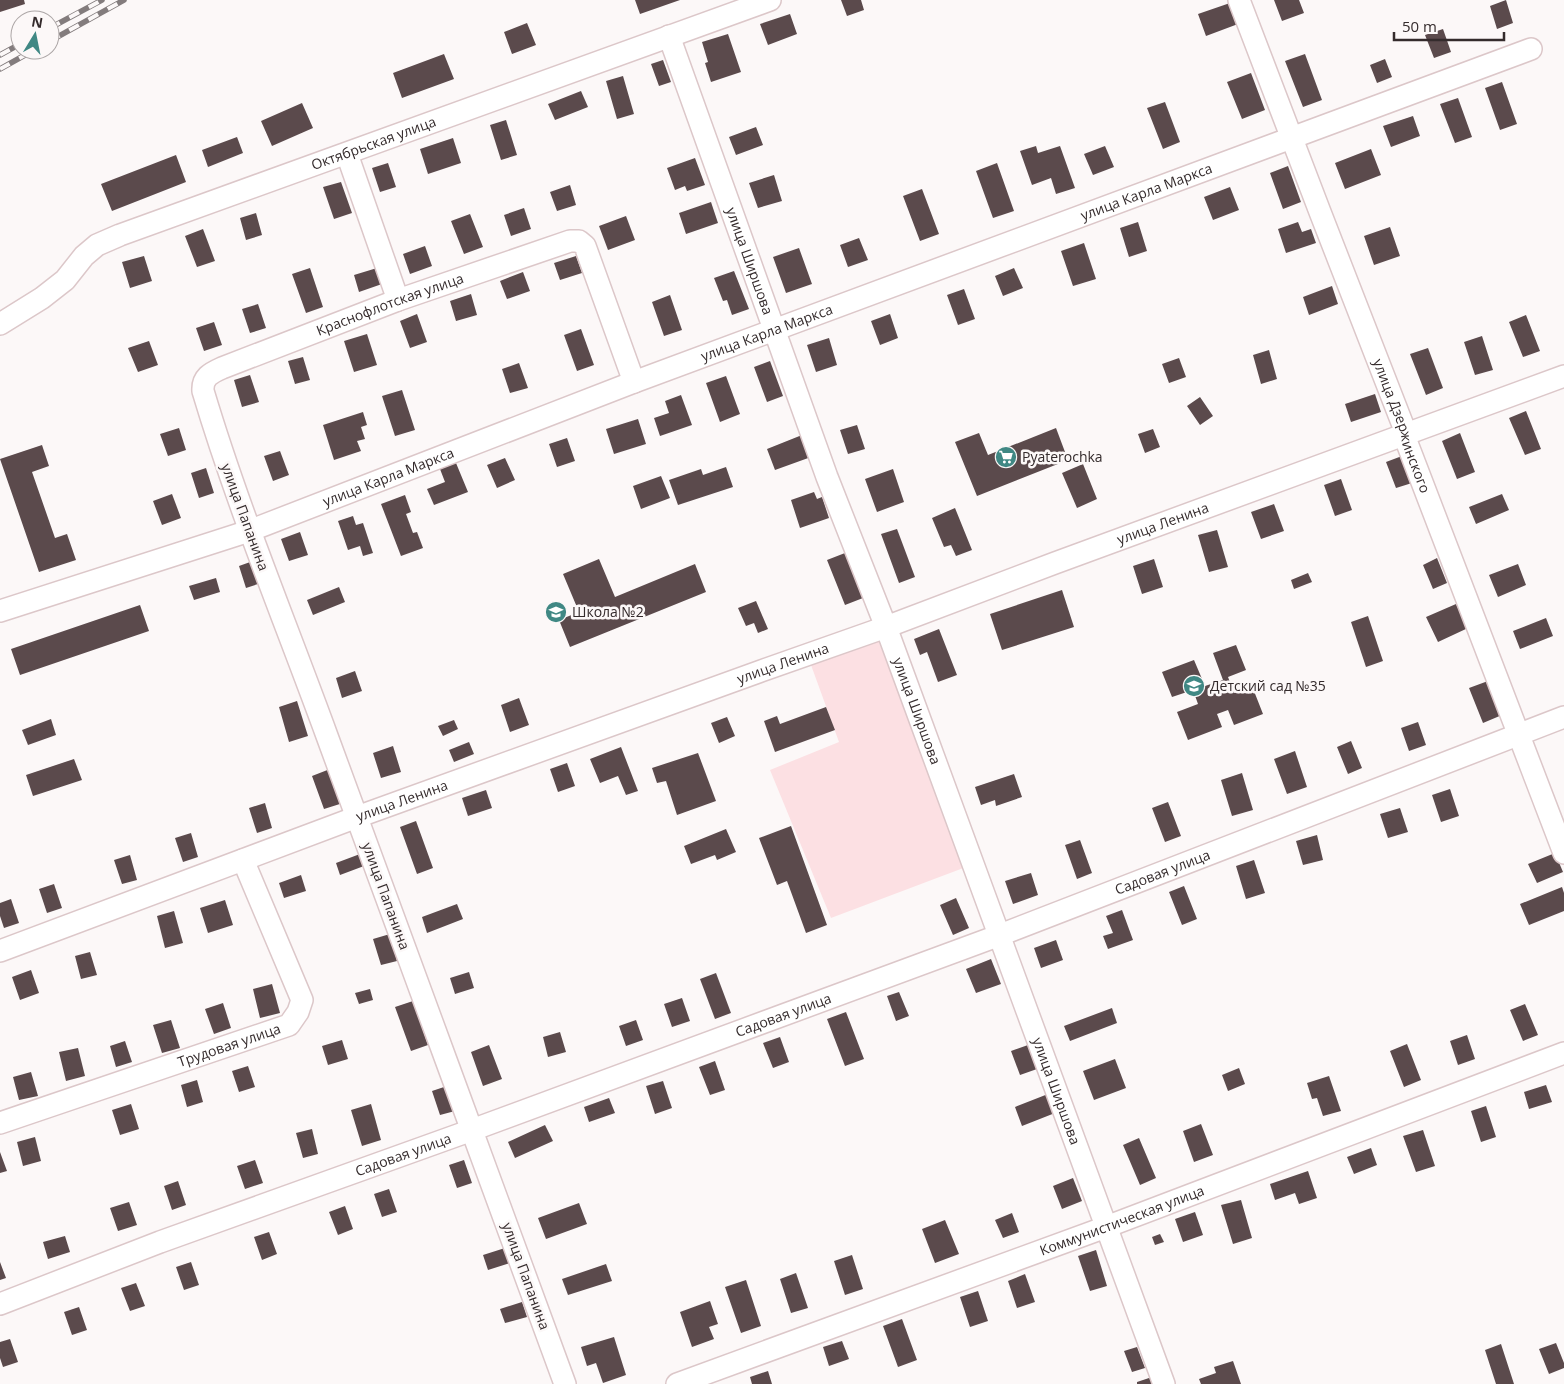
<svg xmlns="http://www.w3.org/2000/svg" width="1564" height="1384" viewBox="0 0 1564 1384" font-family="'Open Sans',sans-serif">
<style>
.green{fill:#fce0e3}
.building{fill:#5b4a4c}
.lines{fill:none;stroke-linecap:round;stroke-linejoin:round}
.minor-casing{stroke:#dcc7c9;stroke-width:24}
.minor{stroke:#fff;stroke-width:21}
.rail-casing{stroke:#837c7d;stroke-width:5.5}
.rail{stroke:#fcf8f8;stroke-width:4;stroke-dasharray:11;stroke-linecap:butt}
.labels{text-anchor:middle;stroke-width:5;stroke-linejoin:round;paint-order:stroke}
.street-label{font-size:14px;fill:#342b2c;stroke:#fcf8f8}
.poi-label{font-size:14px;fill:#342b2c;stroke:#fcf8f8;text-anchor:start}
</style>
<rect width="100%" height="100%" fill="#fcf8f8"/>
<!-- green -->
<path class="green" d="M878 640 966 867 831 918 770 770 839 742 811 665Z"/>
<!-- building -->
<path class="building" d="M0 0H24L25 4 0 12Z
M635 0H680L640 14Z
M841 0H861L864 10 847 16Z
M1274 0H1299L1304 13 1282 21Z
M1506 0 1513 23 1497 29 1490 6Z
M1230 3 1238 24 1206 36 1198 14Z
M790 14 797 34 768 45 760 24Z
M527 23 536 45 512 54 504 32Z
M1443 29 1451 52 1434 58 1425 35Z
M728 34 741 72 711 82 705 63 708 62 702 42Z
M444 54 454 79 402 98 393 73Z
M1305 54 1322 100 1303 107 1285 61Z
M1385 59 1392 77 1377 83 1370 65Z
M663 60 671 82 659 86 651 64Z
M1251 73 1265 110 1242 119 1227 82Z
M623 76 634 114 617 119 606 81Z
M1502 82 1517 124 1500 130 1485 88Z
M581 91 588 107 555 120 548 104Z
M1458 98 1472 137 1455 143 1440 104Z
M1165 102 1180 142 1163 149 1147 108Z
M302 103 313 128 272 146 261 121Z
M1413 116 1420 136 1391 147 1383 126Z
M506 120 517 155 501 160 490 125Z
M756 127 763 145 736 155 729 137Z
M237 137 243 153 208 167 202 150Z
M453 138 461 163 428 174 420 149Z
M1036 146 1038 153 1060 146 1075 188 1056 194 1051 178 1032 185 1020 151Z
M1105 146 1114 167 1093 175 1084 154Z
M1371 149 1381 175 1345 189 1335 163Z
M176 155 186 182 112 211 101 184Z
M695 158 705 185 687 191 685 186 675 190 667 168Z
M388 163 396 187 380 192 372 168Z
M997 163 1014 211 993 218 976 171Z
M1288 166 1301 202 1283 209 1270 173Z
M774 175 782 201 758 208 749 183Z
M341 182 352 213 334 219 323 187Z
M570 185 576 205 557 211 550 192Z
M1230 187 1239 210 1213 220 1204 197Z
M922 189 939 234 920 241 903 196Z
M711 202 718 223 686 234 679 213Z
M524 208 531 229 511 236 504 215Z
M256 213 262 235 246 240 240 218Z
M470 214 483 247 464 254 451 221Z
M626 216 635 240 608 250 599 226Z
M1138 222 1147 251 1129 257 1120 228Z
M1298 222 1302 232 1311 229 1316 243 1286 253 1278 229Z
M1390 227 1400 256 1374 265 1364 236Z
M203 229 215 261 197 267 185 236Z
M859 238 868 260 848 267 840 245Z
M1084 243 1096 279 1073 286 1061 251Z
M425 246 432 266 410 274 403 254Z
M799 248 812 284 786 293 773 257Z
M144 256 152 281 130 288 122 262Z
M576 256 582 273 560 280 554 263Z
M310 268 323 307 306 313 292 274Z
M377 268 382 284 359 292 354 275Z
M1014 268 1023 288 1003 296 995 276Z
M734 271 749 309 732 315 727 300 723 301 714 278Z
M523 272 530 291 507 299 500 281Z
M1332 286 1338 304 1309 315 1303 297Z
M964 289 975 319 958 325 947 295Z
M471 294 477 315 456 321 450 301Z
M670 295 682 330 664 336 652 302Z
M258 304 266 328 250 333 242 309Z
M417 314 427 342 410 348 400 321Z
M890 314 898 338 880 345 871 321Z
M1526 315 1540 351 1523 357 1509 322Z
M214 322 222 345 204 351 196 328Z
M581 329 594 365 577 371 564 335Z
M367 334 377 365 354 372 344 341Z
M1482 336 1493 370 1475 375 1464 342Z
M829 338 837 365 816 372 807 345Z
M149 341 158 365 138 372 128 348Z
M1428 348 1443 388 1426 395 1410 354Z
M1269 350 1277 379 1261 384 1253 355Z
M303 357 310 380 295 384 288 361Z
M1179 358 1186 377 1169 383 1162 364Z
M770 361 783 396 767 402 754 367Z
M519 363 528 388 510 393 502 369Z
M250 375 259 402 242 407 234 380Z
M726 376 740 414 720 422 706 383Z
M402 390 415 430 395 436 382 396Z
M1375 394 1381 412 1351 422 1345 404Z
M681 395 692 425 660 436 654 418 669 413 665 401Z
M1200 397 1213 416 1200 425 1187 406Z
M1526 411 1541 449 1525 455 1509 418Z
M363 412 367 425 361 427 365 439 357 441 361 451 334 460 323 425Z
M638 419 646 444 614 454 606 429Z
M857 425 865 449 848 454 840 430Z
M179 428 186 450 168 456 160 434Z
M1056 428 1068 460 977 496 955 442 979 433 988 455Z
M1153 429 1160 447 1145 453 1138 434Z
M1460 433 1475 472 1457 479 1442 441Z
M802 435 811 457 775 470 767 449Z
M567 438 575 461 557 467 549 444Z
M42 445 49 466 32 472 55 538 67 534 76 560 39 572 0 459Z
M280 451 289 475 273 481 264 456Z
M1402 456 1412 483 1396 488 1386 462Z
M505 458 515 480 497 488 487 465Z
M456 463 468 492 434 505 427 489 445 482 440 469Z
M1083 464 1097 499 1077 508 1062 473Z
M726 467 733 487 678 505 669 480 701 469 703 475Z
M206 468 214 493 199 498 191 473Z
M893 469 904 502 877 512 865 479Z
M661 476 670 498 641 509 633 486Z
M1341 479 1352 510 1335 516 1324 485Z
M814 492 817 499 822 497 829 518 800 528 791 500Z
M172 494 181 518 162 525 153 501Z
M1502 494 1509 510 1476 524 1469 507Z
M405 495 411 512 406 514 413 533 417 532 423 548 401 556 381 504Z
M1274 504 1284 531 1261 539 1251 512Z
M955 508 972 550 956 556 951 545 944 547 932 518Z
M353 516 356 525 363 523 373 553 363 556 360 546 348 550 338 521Z
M897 529 915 577 899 583 881 534Z
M1217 530 1228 567 1209 572 1198 535Z
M300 532 308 555 289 561 281 539Z
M845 553 863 598 845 605 827 560Z
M1437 558 1447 583 1433 589 1423 565Z
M599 559 615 597 695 564 706 592 570 647 559 620 579 612 563 574Z
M1154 559 1163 587 1142 594 1133 566Z
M253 561 261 583 246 588 239 566Z
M1518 564 1526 585 1498 597 1489 575Z
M1308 573 1312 582 1294 589 1291 580Z
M216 578 220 592 194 600 189 586Z
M339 587 345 602 313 615 307 600Z
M1062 590 1074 627 1002 650 990 614Z
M756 601 768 629 758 633 754 623 746 626 738 608Z
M1456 604 1468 628 1438 642 1426 617Z
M140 605 149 631 20 675 11 649Z
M1368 616 1383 661 1366 667 1351 622Z
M1546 618 1553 636 1520 649 1513 631Z
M939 629 957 675 938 682 927 652 920 655 914 639Z
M1236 645 1246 670 1228 677 1234 693 1252 686 1263 714 1234 725 1228 710 1217 714 1222 727 1188 740 1177 712 1198 704 1193 690 1172 697 1162 672 1194 660 1205 686 1223 680 1213 653Z
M355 671 362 691 342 698 336 678Z
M1488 681 1502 715 1483 723 1469 688Z
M519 698 529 725 510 732 501 705Z
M297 701 308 736 289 742 279 707Z
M826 707 835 730 775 752 764 721 777 716 780 724Z
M727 717 735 736 719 743 711 723Z
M51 719 56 735 28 745 22 730Z
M454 720 458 729 443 736 438 726Z
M1418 722 1426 745 1409 751 1401 728Z
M1351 741 1362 768 1348 774 1337 747Z
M469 742 474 754 454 762 449 750Z
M393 746 401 772 381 778 373 753Z
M621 747 638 791 626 795 618 776 600 783 590 759Z
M1295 751 1307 787 1287 794 1274 759Z
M698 753 716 801 677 815 666 781 657 783 652 768Z
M74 759 82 780 33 796 26 775Z
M567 763 575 786 558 792 550 769Z
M330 769 343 803 324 809 312 776Z
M1242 773 1253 810 1232 816 1221 780Z
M1014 774 1022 797 996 806 995 800 981 805 975 787Z
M1450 789 1459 816 1441 822 1432 795Z
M486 790 492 808 468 816 462 798Z
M1168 802 1181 836 1165 842 1152 808Z
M265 803 272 828 257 833 249 808Z
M1400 808 1408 832 1388 838 1380 814Z
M416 821 433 868 417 874 400 827Z
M791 826 827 925 806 933 787 881 777 885 759 838Z
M726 829 736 852 717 860 715 855 691 864 684 846Z
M191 833 198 857 183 862 175 838Z
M1317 835 1323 860 1303 865 1296 841Z
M1080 840 1092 873 1077 879 1065 845Z
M1555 853 1563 872 1537 883 1528 864Z
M360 854 364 866 340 875 336 863Z
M130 855 137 880 122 884 114 860Z
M1254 860 1265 893 1246 899 1236 866Z
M1031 873 1038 895 1013 904 1005 881Z
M301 875 306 891 284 898 279 883Z
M54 884 62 908 47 913 39 889Z
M1184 886 1197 919 1182 925 1169 892Z
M1562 887 1564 893V911L1529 925 1520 904Z
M956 898 969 928 953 935 940 905Z
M11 899 19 923 4 928 0 916V903Z
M225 900 233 925 208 933 200 908Z
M457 904 463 919 427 933 422 917Z
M1122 910 1133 940 1108 949 1103 936 1113 933 1106 916Z
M174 911 183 943 165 948 157 916Z
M390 934 397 961 381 965 373 939Z
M1056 940 1063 960 1041 968 1034 948Z
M90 952 97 975 81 979 75 956Z
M991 959 1001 984 976 993 966 969Z
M31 970 39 993 20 1000 12 977Z
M469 972 474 988 455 994 450 978Z
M716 973 731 1013 715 1019 700 979Z
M272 984 280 1013 260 1018 253 989Z
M370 989 373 1000 359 1004 355 993Z
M899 992 909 1016 896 1021 887 996Z
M682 998 690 1021 672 1027 664 1004Z
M413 1001 428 1045 411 1051 395 1007Z
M223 1003 231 1028 214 1034 205 1009Z
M1525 1004 1538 1035 1523 1041 1510 1010Z
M1112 1008 1117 1023 1070 1041 1064 1026Z
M846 1012 864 1059 845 1066 827 1019Z
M171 1020 180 1048 162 1053 153 1025Z
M636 1020 643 1040 626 1046 619 1026Z
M560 1032 566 1052 548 1057 543 1037Z
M1467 1035 1475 1059 1458 1065 1450 1041Z
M780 1037 789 1062 773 1068 763 1043Z
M342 1040 348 1059 328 1065 322 1046Z
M125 1041 132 1062 116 1067 110 1046Z
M1407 1044 1421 1080 1404 1087 1390 1051Z
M489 1045 502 1079 483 1086 471 1052Z
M1028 1045 1037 1069 1020 1075 1011 1051Z
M78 1048 85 1076 66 1081 59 1052Z
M1115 1059 1126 1088 1094 1100 1083 1071Z
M715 1061 725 1090 710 1095 699 1067Z
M248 1066 255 1087 239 1092 232 1071Z
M1239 1068 1245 1084 1228 1091 1222 1075Z
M31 1072 38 1096 19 1100 13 1077Z
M1329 1076 1341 1111 1323 1116 1317 1098 1312 1099 1307 1083Z
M197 1080 203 1102 187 1107 181 1085Z
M663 1081 672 1108 655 1114 646 1086Z
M1546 1085 1552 1102 1529 1109 1524 1092Z
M447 1086 455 1111 440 1115 432 1091Z
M1048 1094 1055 1113 1022 1126 1015 1107Z
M609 1098 615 1113 589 1122 584 1107Z
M131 1104 139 1129 120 1135 112 1110Z
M371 1104 381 1140 362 1146 351 1110Z
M1486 1106 1496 1137 1481 1142 1471 1111Z
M1201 1124 1213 1155 1194 1162 1183 1131Z
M545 1125 553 1141 515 1158 508 1142Z
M312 1129 318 1154 303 1158 296 1133Z
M1423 1130 1435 1166 1416 1172 1403 1136Z
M35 1137 41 1161 23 1166 17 1142Z
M1139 1138 1156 1178 1140 1185 1123 1145Z
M1371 1148 1377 1165 1354 1174 1347 1157Z
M0 1152 7 1171 0 1173Z
M255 1160 263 1183 245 1189 237 1166Z
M464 1160 472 1183 457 1188 449 1165Z
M1308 1171 1317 1198 1299 1204 1295 1193 1275 1200 1270 1184Z
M1073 1178 1082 1201 1062 1209 1053 1186Z
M178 1181 186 1205 172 1210 164 1186Z
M389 1189 397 1212 382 1217 374 1194Z
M1241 1200 1252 1238 1233 1244 1221 1205Z
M129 1202 137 1225 118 1231 110 1208Z
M579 1203 587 1224 546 1239 538 1218Z
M345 1206 353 1229 338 1235 329 1212Z
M1195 1212 1203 1235 1183 1242 1175 1219Z
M1012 1213 1019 1232 1003 1238 995 1220Z
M945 1220 959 1254 935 1263 922 1229Z
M269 1232 277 1254 262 1260 254 1237Z
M1160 1234 1164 1242 1155 1245 1152 1237Z
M65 1236 70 1252 48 1259 43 1242Z
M505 1248 510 1263 488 1270 483 1255Z
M1096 1250 1107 1286 1090 1291 1078 1256Z
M852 1255 863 1289 845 1295 834 1261Z
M0 1262 6 1278 0 1280Z
M191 1262 199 1285 184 1290 176 1267Z
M606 1264 612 1281 568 1295 562 1279Z
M796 1273 808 1308 791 1313 780 1279Z
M1025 1274 1035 1302 1017 1308 1008 1281Z
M746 1280 761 1326 741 1333 725 1287Z
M136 1283 145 1306 130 1311 121 1288Z
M978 1291 988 1321 970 1327 960 1297Z
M710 1301 718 1324 709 1327 714 1339 692 1347 680 1312Z
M522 1302 527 1317 505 1323 500 1309Z
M79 1307 87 1330 72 1335 64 1312Z
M902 1319 917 1360 898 1367 883 1326Z
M614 1337 626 1375 603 1383 596 1363 587 1366 581 1347Z
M10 1339 18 1362 3 1367 0 1358V1342Z
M842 1341 849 1359 829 1366 823 1347Z
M1556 1343 1564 1363V1368L1549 1374 1539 1349Z
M1501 1344 1514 1384H1496L1485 1350Z
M1137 1347 1145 1368 1132 1372 1124 1351Z
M1233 1361 1241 1384H1201L1199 1379 1216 1373 1214 1367Z
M768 1371 772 1384H752L750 1377Z
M1152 1377 1154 1384H1137V1382Z"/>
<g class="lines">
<!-- minor casing -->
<g class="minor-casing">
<g id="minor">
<path id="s1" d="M1239 0 1320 212 1406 433 1407 443 1564 853"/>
<path id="s2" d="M669 36 827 477 886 627 1164 1384"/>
<path d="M347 154 398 300"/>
<path id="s3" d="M0 324 42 298 65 280 84 256 97 245 120 235 770 0"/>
<path id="s4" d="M0 611 249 531 634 382 1531 49"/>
<path id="s5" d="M0 951 357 817 761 671 886 627 1055 563 1564 376"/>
<path id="s6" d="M0 1123 289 1025 298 1012 302 1000 243 860"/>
<path id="s7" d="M0 1304 160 1242 472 1130 1000 935 1564 717"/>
<path id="s8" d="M565 1384C486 1168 406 952 327 736 285 621 238 508 203 391 202 377 211 373 222 368L398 300 570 241H579L585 246 634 382"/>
<path id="s9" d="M677 1384 1106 1227 1564 1053"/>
</g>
</g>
<!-- minor -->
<use href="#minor" class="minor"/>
<!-- rail casing -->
<g class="rail-casing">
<path id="rail" d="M50 28 102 0
M50 41 124 0
M0 55 20 44
M0 69 34 50"/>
</g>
<!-- rail -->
<use href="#rail" class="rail"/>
</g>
<!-- icons -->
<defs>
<g id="supermarket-disc" transform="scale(1.125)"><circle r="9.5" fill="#408884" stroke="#fcf8f8"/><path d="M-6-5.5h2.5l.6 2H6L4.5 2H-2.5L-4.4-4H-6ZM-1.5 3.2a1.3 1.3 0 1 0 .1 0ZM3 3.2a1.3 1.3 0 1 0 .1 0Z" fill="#fff"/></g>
<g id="school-disc" transform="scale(1.125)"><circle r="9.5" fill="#408884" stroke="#fcf8f8"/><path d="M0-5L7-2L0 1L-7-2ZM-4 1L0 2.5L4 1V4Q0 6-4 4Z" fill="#fff"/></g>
</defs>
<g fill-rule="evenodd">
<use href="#supermarket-disc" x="1006" y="457"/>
<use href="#school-disc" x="556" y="612"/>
<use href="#school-disc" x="1194" y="686"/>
</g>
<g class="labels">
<!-- street labels -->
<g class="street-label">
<text dy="5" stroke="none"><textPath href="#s3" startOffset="421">Октябрьская улица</textPath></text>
<text dy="5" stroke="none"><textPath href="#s4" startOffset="1221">улица Карла Маркса</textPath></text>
<text dy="5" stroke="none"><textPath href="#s2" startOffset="239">улица Ширшова</textPath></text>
<text dy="5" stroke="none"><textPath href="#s8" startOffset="1269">Краснофлотская улица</textPath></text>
<text dy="5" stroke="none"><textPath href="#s4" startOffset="816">улица Карла Маркса</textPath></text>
<text dy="5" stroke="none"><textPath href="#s1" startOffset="456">улица Дзержинского</textPath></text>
<text dy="5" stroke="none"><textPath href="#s4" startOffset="411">улица Карла Маркса</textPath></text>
<text transform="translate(245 517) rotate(70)" y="5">улица Папанина</text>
<text dy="5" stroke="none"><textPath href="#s5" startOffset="1239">улица Ленина</textPath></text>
<text dy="5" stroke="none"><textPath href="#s5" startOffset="834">улица Ленина</textPath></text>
<text dy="5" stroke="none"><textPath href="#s2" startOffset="719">улица Ширшова</textPath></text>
<text dy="5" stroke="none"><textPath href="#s5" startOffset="429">улица Ленина</textPath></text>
<text dy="5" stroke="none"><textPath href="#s7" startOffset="1240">Садовая улица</textPath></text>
<text transform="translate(386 896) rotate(70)" y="5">улица Папанина</text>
<text dy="5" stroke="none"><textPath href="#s7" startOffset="835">Садовая улица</textPath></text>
<text dy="5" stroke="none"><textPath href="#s6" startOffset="242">Трудовая улица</textPath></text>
<text dy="5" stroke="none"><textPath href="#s2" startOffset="1124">улица Ширшова</textPath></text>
<text dy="5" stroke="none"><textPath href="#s7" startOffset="430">Садовая улица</textPath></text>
<text dy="5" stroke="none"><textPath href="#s9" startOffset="474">Коммунистическая улица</textPath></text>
<text transform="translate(526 1276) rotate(70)" y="5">улица Папанина</text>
</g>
<!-- poi labels -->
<g class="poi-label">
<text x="1022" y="462">Pyaterochka</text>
<text x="572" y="617">Школа №2</text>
<text x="1210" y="691">Детский сад №35</text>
</g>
</g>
<!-- north arrow -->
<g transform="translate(35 35) rotate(10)"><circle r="24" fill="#fcf8f8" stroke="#aca6a6"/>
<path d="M0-4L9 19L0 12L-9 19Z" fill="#408884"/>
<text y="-8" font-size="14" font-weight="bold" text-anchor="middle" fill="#342b2c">N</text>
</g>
<!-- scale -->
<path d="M1394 32v8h110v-8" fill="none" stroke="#342b2c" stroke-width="2.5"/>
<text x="1402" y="32" font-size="15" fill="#342b2c" stroke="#fcf8f8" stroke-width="4" paint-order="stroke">50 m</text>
</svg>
